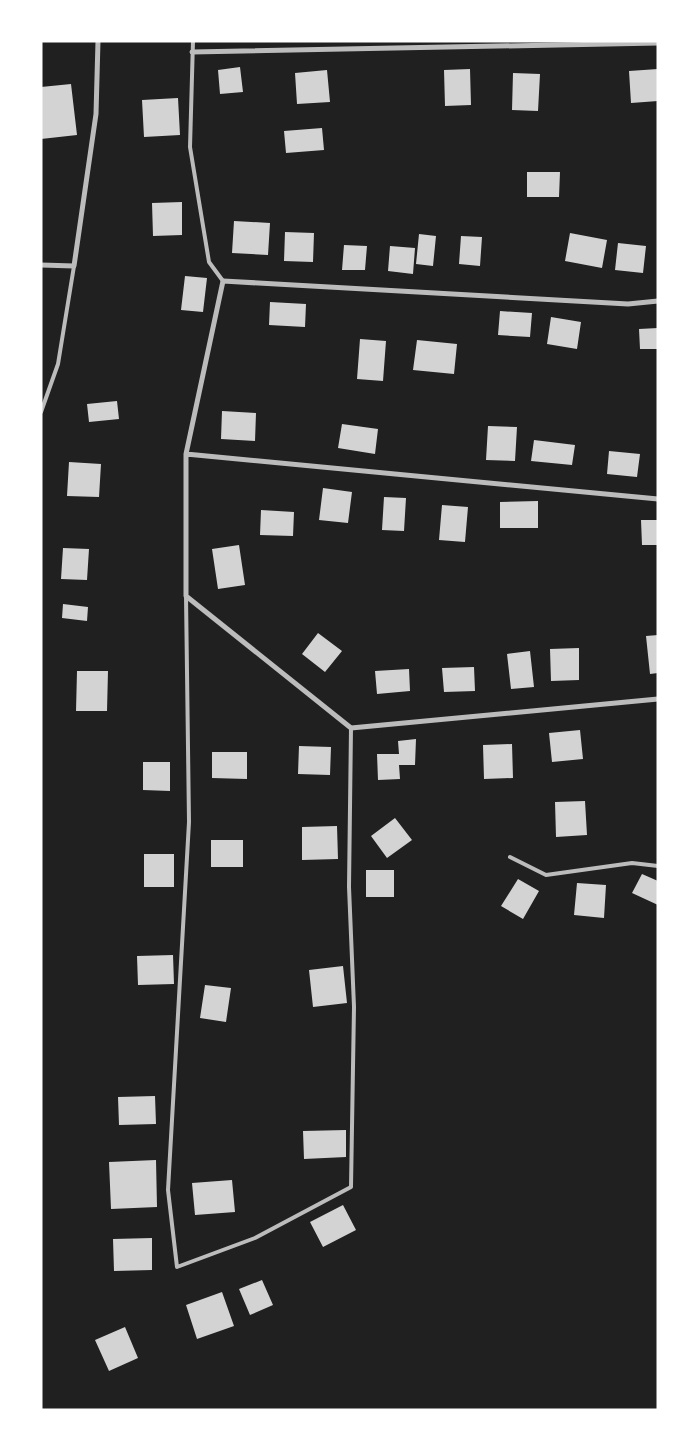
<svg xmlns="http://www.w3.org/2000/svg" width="699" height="1451" viewBox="0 0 699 1451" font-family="'Sofia Sans Condensed',sans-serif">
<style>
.green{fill:#202020}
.building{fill:#d3d3d3}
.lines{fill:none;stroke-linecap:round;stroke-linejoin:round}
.service{stroke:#bcbcbc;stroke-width:4}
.minor{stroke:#bcbcbc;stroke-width:5}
</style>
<rect width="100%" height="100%" fill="#111"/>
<!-- green -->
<path class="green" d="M41 41H658V1410H41Z"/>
<!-- building -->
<path class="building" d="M240 67 243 92 220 94 218 70Z
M470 69 471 105 445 106 444 70Z
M658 69V101L631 103 629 71Z
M327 70 330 102 297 104 295 73Z
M513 73 540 74 538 111 512 110Z
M71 84 77 135 41 139V87Z
M178 98 180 135 144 137 142 100Z
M322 128 324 150 286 153 284 131Z
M527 172H560L559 197H527Z
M182 202V235L153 236 152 203Z
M234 221 270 223 268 255 232 253Z
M285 232 314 233 313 262 284 261Z
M570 233 607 240 602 268 565 261Z
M419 234 436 236 433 266 416 264Z
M461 236 482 237 480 266 459 264Z
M618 243 646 246 643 273 615 270Z
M344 245 367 246 365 270H342Z
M390 246 415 248 413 274 388 271Z
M185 276 207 278 203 312 181 310Z
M270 302 306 304 305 327 269 325Z
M500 311 532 313 530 337 498 335Z
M551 317 581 322 577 349 547 344Z
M658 328V349H640L639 329Z
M360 339 386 341 383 381 357 379Z
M417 340 457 344 454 374 413 370Z
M117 401 119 419 89 422 87 404Z
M222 411 256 413 255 441 221 439Z
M342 424 378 429 375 454 338 448Z
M488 426 517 427 515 461 486 460Z
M534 440 575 445 572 465 531 461Z
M609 451 640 454 637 477 607 474Z
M69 462 101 464 99 497 67 496Z
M323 488 352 492 348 523 319 520Z
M384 497 406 498 404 531 382 530Z
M538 501V528H500V502Z
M442 505 468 507 465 542 439 540Z
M261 510 294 512 293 536 260 535Z
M641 520H658V545H642Z
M239 545 245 585 218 589 212 549Z
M63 548 89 549 87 580 61 579Z
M63 604 88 607 87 621 62 618Z
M318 633 342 651 325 672 302 654Z
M658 635V673L650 674 646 636Z
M579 648V680L551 681 550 649Z
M530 651 534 687 511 689 507 654Z
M474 667 475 691 444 692 442 668Z
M409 669 410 691 377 694 375 671Z
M77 671H108L107 711H76Z
M580 730 583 759 552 762 549 733Z
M416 739 415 765H399L400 779 378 780 377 754H399L398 741Z
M512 744 513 778 484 779 483 745Z
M299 746 331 747 330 775 298 774Z
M212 752H247V779L212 778Z
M143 762H170V791L143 790Z
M585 801 587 835 556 837 555 802Z
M395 818 412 840 387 858 371 836Z
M337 826 338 859 302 860V827Z
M211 840H243V867H211Z
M144 854H174V887H144Z
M366 870H394V897H366Z
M642 874 658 881V905L632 893Z
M518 879 539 891 523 919 501 906Z
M577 883 606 885 604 918 574 915Z
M173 955 174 984 138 985 137 956Z
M343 966 347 1003 313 1007 309 970Z
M205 985 231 988 226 1022 200 1018Z
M155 1096 156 1124 119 1125 118 1097Z
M346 1130V1157L304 1159 303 1131Z
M156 1160 157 1207 111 1209 109 1162Z
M232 1180 235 1212 195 1215 192 1183Z
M343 1205 356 1230 323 1247 310 1222Z
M152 1238V1270L114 1271 113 1239Z
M262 1280 273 1305 250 1315 239 1289Z
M222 1292 234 1326 197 1339 186 1305Z
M125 1327 138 1358 109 1371 95 1340Z"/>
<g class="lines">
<!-- service -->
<path class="service" d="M193 41 190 147 209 262 223 281
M41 412 58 364 74 266
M186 596 189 822 168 1190 177 1267 255 1238 351 1187 354 1007 349 887 351 728
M510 857 546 875 632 863 658 866"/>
<!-- minor -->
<path class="minor" d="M192 52 658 43
M41 265 74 266 96 114 98 41
M658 301 628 304 223 281 186 454V596L351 728 658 699
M186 454 658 499"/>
</g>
<!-- border -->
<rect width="699" height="1451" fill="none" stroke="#ffffff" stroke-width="85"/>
</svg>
